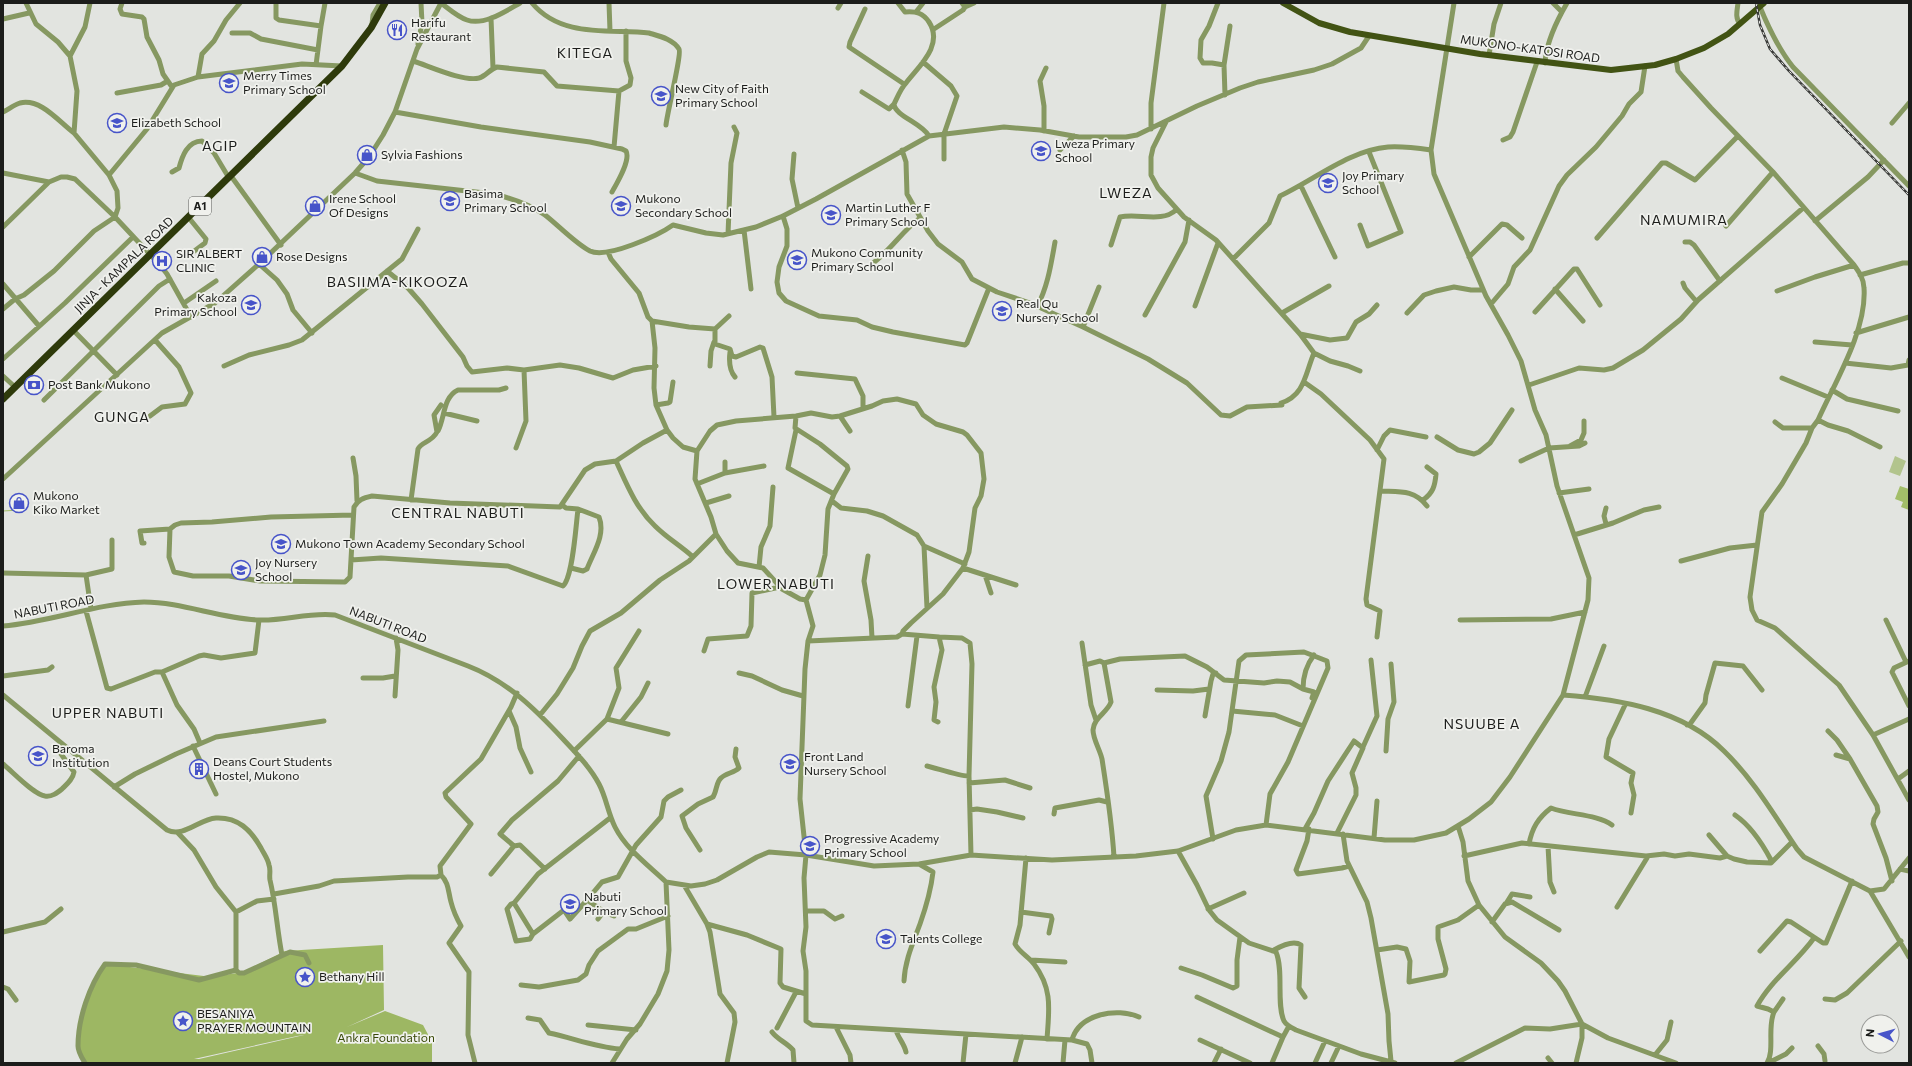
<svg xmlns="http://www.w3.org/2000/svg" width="1912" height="1066" viewBox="0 0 1912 1066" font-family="Commissioner,sans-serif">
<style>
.green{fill:#b2c48d}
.forest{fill:#9db763;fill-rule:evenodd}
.water{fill:#a3be69}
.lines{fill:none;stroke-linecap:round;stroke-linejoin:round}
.stream{stroke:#a3be69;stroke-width:1}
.minor{stroke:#869861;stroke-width:5}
.major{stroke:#425314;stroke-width:6}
.highway{stroke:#2e3a0b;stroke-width:7}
.rail-casing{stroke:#393a38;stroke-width:2.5}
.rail{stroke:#f0f1ed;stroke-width:1;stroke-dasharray:3;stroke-linecap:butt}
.labels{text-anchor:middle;stroke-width:3.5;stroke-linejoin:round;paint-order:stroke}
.shield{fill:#f0f1ed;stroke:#5c5d5a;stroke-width:1}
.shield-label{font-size:11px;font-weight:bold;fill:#1c1d1b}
.poi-label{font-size:12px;fill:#1c1d1b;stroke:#f0f1ed;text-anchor:start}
.street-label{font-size:12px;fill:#1c1d1b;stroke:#f0f1ed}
.park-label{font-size:12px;fill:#384807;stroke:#f0f1ed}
.quarter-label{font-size:14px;letter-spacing:1px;fill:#1c1d1b;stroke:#f0f1ed}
</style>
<rect width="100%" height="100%" fill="#e2e4e0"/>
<!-- green -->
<path class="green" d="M1895 456 1906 461 1900 476 1889 472Z"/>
<!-- forest -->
<path class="forest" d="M383 945 384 1010 347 1027 385 1011 423 1025 432 1042V1063H155L157 1062 87 1063 78 1047 81 1016 92 985 105 964 212 977 243 972 285 951ZM304 1035 199 1059H194L297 1036Z"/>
<!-- water -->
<path class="water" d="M1900 486 1909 489V510L1901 507 1903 502 1895 499Z"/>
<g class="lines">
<!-- stream -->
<path class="stream" d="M3 511 20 510"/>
<!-- minor -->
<path class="minor" d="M122 3 120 9 122 14 142 17 144 19 147 37 159 60 163 74 172 87
M276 3V18L279 20 321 26 316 65
M441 3C449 9 458 17 467 20 484 26 506 11 520 3
M532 3C561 38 609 29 649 33 659 36 673 39 679 49 682 54 667 113 666 125
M609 3 610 31
M898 3 905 12C916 11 923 13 929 22 944 45 919 66 906 83 901 88 897 98 894 104 895 116 922 123 929 136
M1218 3 1209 26 1201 40 1200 58 1203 63H1212L1224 65
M1553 3 1562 12 1567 3
M1738 3C1737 11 1735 18 1740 24
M965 7 974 3
M1760 7C1769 29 1778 48 1793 67L1909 186
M838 8 841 3
M865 9 850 42 849 47 904 84
M916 12 923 3
M491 18 493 68
M3 19 29 13
M372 24 373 15 380 3
M321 26 325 3
M934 29 963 10 965 7 962 3
M232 33H250L261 39 318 50
M418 44 422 23 421 3
M1489 55 1494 24 1501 3
M70 56 85 27 90 3
M1676 59 1678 71 1683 77 1711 108 1773 172 1854 265C1859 272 1864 279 1864 288 1867 330 1835 382 1818 420L1812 428 1806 443 1782 484 1762 512 1750 597 1752 610 1757 620 1775 628 1839 685 1873 735 1909 800
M413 61C429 66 463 82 479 78 486 76 490 69 497 67L544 72 557 86 619 91 630 85 631 78 626 61V31
M923 62 951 86 957 96 944 134V159
M1545 63C1546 45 1554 27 1562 12
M198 77 202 54 214 41 226 20 240 3
M862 92 889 109 894 104
M117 93 161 85 166 82
M1225 95 1224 65 1230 26
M3 112C9 109 14 105 20 103 41 98 59 122 74 133
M395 112 481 127 590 142 622 149 626 151C631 160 617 183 612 192
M1166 122 1153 148 1151 157V175L1158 188 1184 217 1216 240 1300 334 1314 353 1330 361 1348 366 1360 371
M1892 123 1909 103
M1151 129V103L1164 3
M1044 131V106L1040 81 1046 68
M1503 140 1510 137 1513 132 1537 62
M614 147 619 91
M902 150 906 162 907 194 928 231 938 244 962 262 972 279 997 292 1030 303 1083 327 1148 359 1187 383 1221 415 1230 416 1247 407 1282 405 1281 403C1305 395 1305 374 1314 353
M1060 150 1074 136
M794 154 792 179 798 208
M172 172 179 168C182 157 187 141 202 141L214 153 229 178
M3 173 49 182
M355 173 377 181 494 194C510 198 531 205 545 215 558 225 576 244 590 251 607 259 659 235 673 225L706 233 723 235 756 227 783 216 816 199 929 136 1004 127 1040 130 1079 137H1126L1137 135 1197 106 1240 88 1258 82 1314 70 1332 64 1361 48 1369 36
M109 175 147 129 174 85 198 77 302 64 342 66
M231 176 281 245
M1301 186 1335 257
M783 216 787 229V246L779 267 777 282 779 293 786 301 819 316 857 320 872 327 893 332 965 345 967 343 989 288
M189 218 206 239 205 243 193 252
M1815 221 1868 177 1884 160
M1360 225 1368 246 1401 232 1369 152
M1726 226 1773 172
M3 227 49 182 61 177H67L75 179 115 217 160 265 167 274 191 317
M744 230 751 289
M728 234 731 163 737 133 734 127
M1597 238 1662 163H1666L1695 180 1738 136
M1685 242H1690L1694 245 1720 281
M1111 245 1120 217C1138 213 1162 223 1176 210
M608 252 611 259 639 293 648 317 652 321 655 348 654 388 656 405 667 430 673 438 683 447 697 451
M1469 257 1502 224 1507 225 1522 238
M1233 259 1269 223 1280 196C1314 180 1350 150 1388 147 1402 146 1417 148 1431 150
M873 263C891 250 902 231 920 218
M259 264 277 280 287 294 293 310 312 333
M387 271 408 288 422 304 463 357 467 366 472 372 507 368 524 370
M1860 275 1903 263H1909
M1683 283 1685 288 1696 301
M3 284 39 326
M1555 289 1583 321
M1777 291 1815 277 1854 265
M184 303 216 281
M1491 304 1508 284 1514 267 1530 250 1559 186 1567 175 1596 147 1622 116 1629 104 1641 92 1645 66
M1195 306 1218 243
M1037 307C1048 286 1051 264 1055 242
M3 309 15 299 24 295 54 271 94 231 115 217 118 208 117 191 109 175 74 133 77 91 70 56 58 42 36 24 26 3
M1535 312 1574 269H1577L1600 305
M1282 313 1329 286
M1407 313 1424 295 1436 291 1454 287 1471 290H1483
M1145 315 1185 242 1189 220
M652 321 689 327 715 329V344L730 349 732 356 736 357 760 347 763 348 772 377 774 417
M1083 327 1099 287
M715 329 729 316
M73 330 117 375
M1856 333 1909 317
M1300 334 1330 340 1347 338 1356 322 1369 314 1377 305
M1815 342 1852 345
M730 352C729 360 729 370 735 377
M3 359 65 303 133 237
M1845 363 1891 368 1908 365 1909 360
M224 366 249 355 289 345 302 340 402 259 418 229
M710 366 711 351 714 342
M797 373 855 379 863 396V408
M3 376 15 387
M1782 378 1828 397
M1304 382 1321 394 1370 440 1384 459 1366 599 1367 605 1380 611 1377 637
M1529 385 1579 368 1604 370 1613 368 1643 350 1681 319 1698 300 1803 208
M1832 390 1847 399 1898 411
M44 400 159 286 170 279
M656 405 668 403 670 402 673 382
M444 413 477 421
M150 416 162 407 185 404 191 393 179 367 155 340
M796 416 795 428 820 444 847 466 848 469 834 494 828 509 825 555 820 575 806 600
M840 416 850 431
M1818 420 1828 425 1848 431 1880 447
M1775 422 1783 428H1812
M796 430 788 468 834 494
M438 431C445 417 443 397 458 390H499L506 388
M1437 437 1458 450 1474 454 1479 452 1490 443 1512 410
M1570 446 1581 440 1584 433V421
M516 448 526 421 524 370 560 365 579 368 613 378 633 370 656 366
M1377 450 1384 436 1390 430 1426 437
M353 458 356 476 357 501
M616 461C627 485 636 508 655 526 667 538 681 546 693 557
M1521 461 1549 448 1579 446 1585 443
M725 473V462
M3 479 162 333 215 303 259 264 355 173 369 157 383 135 395 112 417 49 441 3
M697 484 725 473 764 466
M1380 491C1398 492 1414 489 1427 506
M1559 493 1589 489
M411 500 418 449C421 442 432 442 437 432L434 415 441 405
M1423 500C1433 493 1435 486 1436 474L1427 467
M832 501 841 508 867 511 883 516 917 535 924 546 927 608
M706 503 729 496
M1606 508 1604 516 1606 524
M353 515 271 517 212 522 181 523 175 525 170 529 169 557 174 572 193 576H229L260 581 345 582 350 577 354 507C358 500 363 498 372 496L450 503 560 507 585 470 595 464 616 461 643 443 667 430
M1574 535 1613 523 1644 510 1659 507
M144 543H142L140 531 170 529
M924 546 965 564
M868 556 864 581 871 620 872 638
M351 560 381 558 508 566 563 586C573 577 576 524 578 509L566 508 562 505
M1681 561 1730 548 1757 545
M759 567 761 547 770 526 773 487
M571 568 583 571 587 569C593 553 606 535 599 517L578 509
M963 568 1016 585
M3 573 86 575 91 609
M86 575 112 569V540
M985 575 991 593
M86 611 107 688 111 689 155 672H162L177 705 194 729 200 743
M1460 620 1551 619 1585 612
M1886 620 1906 662
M3 626C51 622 97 603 144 602 182 602 221 619 259 620 285 621 309 612 335 615L468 666C507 681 535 709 563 739 576 753 590 767 599 784 606 797 608 813 615 827 626 849 648 865 666 882
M902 634 939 637 942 650 934 687 936 702 934 720 938 722
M939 637 962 638 970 643 972 664 969 776
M1082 643 1091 705 1096 720
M704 651 708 639 747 636 751 626 752 593 780 587
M1909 661 1894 668 1892 672 1909 706
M1104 663 1111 702C1107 713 1094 717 1093 730 1093 739 1100 750 1102 759 1107 791 1112 824 1114 857
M1085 665 1100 661 1104 663 1120 659 1185 656 1207 667 1224 680 1264 683 1277 681 1290 682 1303 689
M162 672 199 656 204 655 221 658 255 653 259 620
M739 673 752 676 782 690 803 696
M3 676 48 670 52 667
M363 678H383L395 676
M1157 690 1193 691 1209 689
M3 695 167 830C184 838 199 819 216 818 238 817 251 830 261 848 264 854 268 859 269 865 271 870 269 875 270 880 276 905 277 930 282 955
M1563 695C1618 699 1682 709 1724 751 1753 779 1774 815 1797 849L1804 857 1870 891 1909 957
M395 696 398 650 396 638
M1585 697 1604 646
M1312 698 1314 692 1303 689C1303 677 1307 664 1314 655
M1625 705 1609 739 1606 757 1633 773 1631 783 1634 795 1631 813
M908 706 917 636
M509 711 516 727 520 748 531 772
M1232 711 1275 715 1303 726
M540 715 557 694 573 668 582 646 590 631 621 613 660 580 689 561 716 534
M1205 716 1211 681 1213 674 1216 673
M607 719 668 734
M621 722 641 697 648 683
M1687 725 1690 724 1705 703 1706 695 1715 663 1743 666 1762 690
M1828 731 1837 740 1850 759
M1873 735 1909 719
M193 746 216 794
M1363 747 1377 716 1371 660
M574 751 607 719 619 688 616 668 639 631
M1386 751 1388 719 1394 702 1391 664
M1836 755 1850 759 1877 806 1878 812 1874 819 1873 824 1886 858 1892 881
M3 764C13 772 33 794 45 796 52 797 57 793 62 789 67 784 73 779 74 772L61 754 60 743
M927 766C936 768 962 777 969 776L971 855
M1898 779 1909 771
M969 783 1005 780 1030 788
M114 787 135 774 176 754 216 737 324 721
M970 810 977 809 997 812 1023 818
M1054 814 1055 808 1099 800 1107 802
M1735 815C1751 826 1762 843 1771 860H1774L1792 842
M1458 826 1463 842 1468 881 1479 905 1505 937 1541 963 1558 981 1565 991 1582 1024 1608 1038 1676 1063
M1305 829 1314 813 1328 781 1354 741 1363 748 1352 773 1356 788V795L1337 833
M1309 829 1307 841 1296 870 1298 874 1342 868 1349 866
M178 833 194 850 216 887 236 912V970L239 973H244L290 952 305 955 309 963
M1343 834 1347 861 1367 902 1371 918 1388 1014 1389 1041 1391 1061
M1709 835 1727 856
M1374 838 1377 801
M1213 839 1206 796 1221 761 1229 732 1239 661 1246 655 1304 652 1327 661 1328 668 1288 762 1270 794 1266 825
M1529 844C1532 828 1538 818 1551 808 1569 815 1597 814 1612 825
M1548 846 1550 882 1554 892
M700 850 686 828 682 816 698 804 713 797C717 791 716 782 721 778 726 773 734 773 739 768L735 757 736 749
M1178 851 1197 885 1209 910 1217 920 1249 943 1276 952C1284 971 1276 1004 1284 1021 1287 1026 1292 1028 1296 1030L1361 1054 1395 1063
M1464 856 1522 843 1646 856 1647 858 1617 907
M1646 856 1664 854 1675 856 1689 854 1720 858 1727 856 1734 859 1747 862 1771 863 1774 860
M1026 858 1020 925 1015 944C1019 952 1029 957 1034 964 1053 989 1049 1010 1047 1039
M545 869 520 845 514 846 500 834 512 820 558 781 579 756
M1900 869 1909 871
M491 874 514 846
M666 882 691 886 705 884 717 880 757 857 769 852 806 855 874 866 919 864 971 855 1052 860 1136 856 1178 851 1236 830 1266 825 1385 840H1414L1446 833 1469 819 1491 802 1510 777 1563 695 1588 600 1589 578 1557 486 1546 435 1535 410 1521 361 1508 335 1486 296 1434 174 1431 150 1454 3
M684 885 707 924 710 932 720 994 734 1013 735 1022 727 1063
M1870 891 1884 889 1909 858
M274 894 319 886 334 881 408 877H437L441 875
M1507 902 1512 894 1530 897
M514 903 511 904 507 909 516 941 530 939 533 934 514 903 538 874 610 818
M1208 909 1244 893
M806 911H824L835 919 842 916
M236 912 257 901 274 899
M1021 912 1051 916 1052 919 1049 933
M614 916 606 913 587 900 602 882 618 877 636 845 661 817 664 801 668 797 681 790
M598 919 604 911
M1492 922 1505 904 1512 902 1559 930
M707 924 747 935 781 949 780 983 783 987 806 994V1021L812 1025 1072 1040 1087 1044 1090 1050 1092 1063
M3 932 45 922 61 909
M533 934 564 910 570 919 587 900
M1274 950C1281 946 1294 940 1301 945L1299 988 1305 997
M1377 950 1397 947 1406 949 1410 961 1409 982 1444 975 1445 974 1446 969 1438 939V927L1458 920 1479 905
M1760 951 1787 921 1791 922 1823 943H1826L1852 881
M1031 960 1065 962
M1181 968 1202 975 1233 988 1237 986V960L1240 937
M904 981C905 960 913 943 920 924 926 907 931 890 933 872L919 864
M521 985 539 987 578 980 586 974 589 965 598 951 628 929H636L668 916
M3 987 8 989 16 1000
M806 994V971L803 951 806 927 804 878 806 855 800 799 805 669 808 641 813 626 806 600 800 599 782 589 763 568 738 563 727 551 716 534 711 517 695 479 697 451 710 431 717 425 736 421 796 416 811 413 832 417 840 416 872 406 883 401 897 399 916 404 923 415 936 424 963 432 967 435 981 453 984 479 981 496 975 508 969 552 963 568 943 594 911 623 903 631 902 634 897 637 808 641
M1197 997 1283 1037 1289 1026
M1783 999 1774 1012 1768 1009 1757 1006C1771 980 1797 962 1814 938
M1825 999 1835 1000 1847 993 1901 941
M528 1018 540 1020 549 1033C573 1038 595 1047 620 1049
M588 1025 636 1030
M836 1027 850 1055 851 1063
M777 1028 796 992
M896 1030C898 1038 904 1043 906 1052
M772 1032C778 1040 786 1042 793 1050L794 1063
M1072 1040C1079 1014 1117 1007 1139 1017
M1200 1040 1250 1063
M1818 1046 1824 1054 1825 1061
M1655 1055 1667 1040 1671 1022
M1548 1058 1552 1063
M85 1063C82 1058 78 1052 78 1046 78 1019 89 986 105 964L136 965 199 980 236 970
M475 1063 468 1035 469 972 449 943 461 926C457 919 453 910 451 902 448 891 449 883 441 875L440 866 471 824 446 797 445 793 481 759 511 707 517 693
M612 1063 627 1039 640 1024 658 994 667 971 669 950 666 882
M963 1063 966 1034
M1015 1063 1022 1037
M1063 1063 1065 1040
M1214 1063 1221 1049
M1272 1063 1283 1037
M1315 1063 1325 1041
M1331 1063 1339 1046
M1456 1063 1525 1028 1550 1029 1582 1024V1038L1576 1063
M1767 1063C1775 1050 1767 1028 1774 1012
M1768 1063 1786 1054 1792 1048"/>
<!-- major -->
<path class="major" d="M1283 3 1319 23 1350 32 1480 54 1611 70 1655 65 1676 59 1704 48 1728 34 1764 3"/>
<!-- highway -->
<path class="highway" d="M3 399 342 66 371 28 385 3"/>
<!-- rail casing -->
<g class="rail-casing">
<path id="rail" d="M1756 3 1760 25 1770 49 1789 71 1909 195"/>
</g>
<!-- rail -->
<use href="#rail" class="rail"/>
</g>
<!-- icons -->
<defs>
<g id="restaurant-ring" transform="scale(1)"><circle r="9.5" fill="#f0f1ed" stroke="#4754c9" stroke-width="1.5"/><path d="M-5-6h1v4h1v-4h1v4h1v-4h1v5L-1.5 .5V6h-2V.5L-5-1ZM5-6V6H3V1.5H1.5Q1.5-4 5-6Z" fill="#4754c9"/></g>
<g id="school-ring" transform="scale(1)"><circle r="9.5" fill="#f0f1ed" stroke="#4754c9" stroke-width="1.5"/><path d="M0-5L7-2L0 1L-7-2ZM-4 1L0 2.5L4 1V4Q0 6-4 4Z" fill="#4754c9"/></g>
<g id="shop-ring" transform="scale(1)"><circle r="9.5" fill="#f0f1ed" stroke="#4754c9" stroke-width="1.5"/><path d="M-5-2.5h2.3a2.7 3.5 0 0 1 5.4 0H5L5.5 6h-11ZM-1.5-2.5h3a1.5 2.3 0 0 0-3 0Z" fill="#4754c9"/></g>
<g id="hospital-ring" transform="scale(1)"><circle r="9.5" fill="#f0f1ed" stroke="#4754c9" stroke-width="1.5"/><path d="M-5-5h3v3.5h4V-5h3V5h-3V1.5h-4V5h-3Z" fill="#4754c9"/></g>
<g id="bank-ring" transform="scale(1)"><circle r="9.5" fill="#f0f1ed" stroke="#4754c9" stroke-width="1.5"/><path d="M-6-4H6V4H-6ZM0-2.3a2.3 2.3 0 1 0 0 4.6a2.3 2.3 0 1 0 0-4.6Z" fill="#4754c9"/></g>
<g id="building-ring" transform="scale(1)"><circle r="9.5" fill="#f0f1ed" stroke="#4754c9" stroke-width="1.5"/><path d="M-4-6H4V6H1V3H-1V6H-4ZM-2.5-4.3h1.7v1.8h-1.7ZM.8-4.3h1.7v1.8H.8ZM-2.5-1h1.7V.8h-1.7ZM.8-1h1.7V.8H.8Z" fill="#4754c9"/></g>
<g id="sight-ring" transform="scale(1)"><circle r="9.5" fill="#f0f1ed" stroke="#4754c9" stroke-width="1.5"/><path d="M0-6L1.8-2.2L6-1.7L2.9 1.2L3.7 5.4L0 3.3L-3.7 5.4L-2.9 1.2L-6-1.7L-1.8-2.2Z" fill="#4754c9"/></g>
</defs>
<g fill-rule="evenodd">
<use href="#restaurant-ring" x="397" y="30"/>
<use href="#school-ring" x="229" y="83"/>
<use href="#school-ring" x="661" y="96"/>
<use href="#school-ring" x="117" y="123"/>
<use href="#school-ring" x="1041" y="151"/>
<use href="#shop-ring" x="367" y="155"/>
<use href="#school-ring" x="1328" y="183"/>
<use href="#school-ring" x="450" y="201"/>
<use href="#shop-ring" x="315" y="206"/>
<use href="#school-ring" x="621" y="206"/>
<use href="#school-ring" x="831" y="215"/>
<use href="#shop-ring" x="262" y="257"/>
<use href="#school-ring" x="797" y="260"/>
<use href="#hospital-ring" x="162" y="261"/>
<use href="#school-ring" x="251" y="305"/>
<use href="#school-ring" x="1002" y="311"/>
<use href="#bank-ring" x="34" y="385"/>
<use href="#shop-ring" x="19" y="503"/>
<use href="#school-ring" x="281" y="544"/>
<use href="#school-ring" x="241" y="570"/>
<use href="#school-ring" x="38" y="756"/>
<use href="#school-ring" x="790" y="764"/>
<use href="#building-ring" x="199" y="769"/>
<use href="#school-ring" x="810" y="846"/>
<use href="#school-ring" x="570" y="904"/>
<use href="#school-ring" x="886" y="939"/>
<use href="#sight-ring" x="305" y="977"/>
<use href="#sight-ring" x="183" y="1021"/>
</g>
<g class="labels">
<!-- shield labels -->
<rect class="shield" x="189" y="197" width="22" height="18" rx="3"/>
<g class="shield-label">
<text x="200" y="210">A1</text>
</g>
<!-- poi labels -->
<g class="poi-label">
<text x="411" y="27">Harifu<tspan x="411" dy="14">Restaurant</tspan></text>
<text x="243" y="80">Merry Times<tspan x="243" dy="14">Primary School</tspan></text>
<text x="675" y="93">New City of Faith<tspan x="675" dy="14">Primary School</tspan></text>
<text x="131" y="127">Elizabeth School</text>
<text x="1055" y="148">Lweza Primary<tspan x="1055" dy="14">School</tspan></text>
<text x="381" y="159">Sylvia Fashions</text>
<text x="1342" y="180">Joy Primary<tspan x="1342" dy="14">School</tspan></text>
<text x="464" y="198">Basima<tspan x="464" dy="14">Primary School</tspan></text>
<text x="329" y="203">Irene School<tspan x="329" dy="14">Of Designs</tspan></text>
<text x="635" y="203">Mukono<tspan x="635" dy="14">Secondary School</tspan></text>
<text x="845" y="212">Martin Luther F<tspan x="845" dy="14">Primary School</tspan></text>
<text x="811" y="257">Mukono Community<tspan x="811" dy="14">Primary School</tspan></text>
<text x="176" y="258">SIR ALBERT<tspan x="176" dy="14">CLINIC</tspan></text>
<text x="276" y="261">Rose Designs</text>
<text x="237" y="302" text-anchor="end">Kakoza<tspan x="237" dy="14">Primary School</tspan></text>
<text x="1016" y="308">Real Qu<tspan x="1016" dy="14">Nursery School</tspan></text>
<text x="48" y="389">Post Bank Mukono</text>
<text x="33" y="500">Mukono<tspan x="33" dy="14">Kiko Market</tspan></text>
<text x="295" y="548">Mukono Town Academy Secondary School</text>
<text x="255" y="567">Joy Nursery<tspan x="255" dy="14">School</tspan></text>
<text x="52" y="753">Baroma<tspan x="52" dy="14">Institution</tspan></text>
<text x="804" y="761">Front Land<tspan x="804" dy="14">Nursery School</tspan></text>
<text x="213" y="766">Deans Court Students<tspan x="213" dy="14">Hostel, Mukono</tspan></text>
<text x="824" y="843">Progressive Academy<tspan x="824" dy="14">Primary School</tspan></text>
<text x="584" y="901">Nabuti<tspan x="584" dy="14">Primary School</tspan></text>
<text x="900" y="943">Talents College</text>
<text x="319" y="981">Bethany Hill</text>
<text x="197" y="1018">BESANIYA<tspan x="197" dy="14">PRAYER MOUNTAIN</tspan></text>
</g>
<!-- street labels -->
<g class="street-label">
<text transform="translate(1530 49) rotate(8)" y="4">MUKONO-KATOSI ROAD</text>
<text transform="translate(124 265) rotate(-44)" y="4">JINJA - KAMPALA ROAD</text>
<text transform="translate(54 607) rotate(-11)" y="4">NABUTI ROAD</text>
<text transform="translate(388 625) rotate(21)" y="4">NABUTI ROAD</text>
</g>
<!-- park labels -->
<g class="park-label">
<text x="386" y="1042">Ankra Foundation</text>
</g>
<!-- quarter labels -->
<g class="quarter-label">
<text x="585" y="58">KITEGA</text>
<text x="220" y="151">AGIP</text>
<text x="1126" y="198">LWEZA</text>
<text x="1684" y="225">NAMUMIRA</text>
<text x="398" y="287">BASIIMA-KIKOOZA</text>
<text x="122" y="422">GUNGA</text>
<text x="458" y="518">CENTRAL NABUTI</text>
<text x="776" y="589">LOWER NABUTI</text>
<text x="108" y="718">UPPER NABUTI</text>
<text x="1482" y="729">NSUUBE A</text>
</g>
</g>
<!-- border -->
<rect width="1912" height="1066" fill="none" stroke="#1c1d1b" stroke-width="8"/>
<!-- north arrow -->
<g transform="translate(1880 1034) rotate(276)"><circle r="19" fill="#f0f1ed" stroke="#9b9c99"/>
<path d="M0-3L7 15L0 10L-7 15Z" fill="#4754c9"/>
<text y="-6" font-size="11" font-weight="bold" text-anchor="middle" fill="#1c1d1b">N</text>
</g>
</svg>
